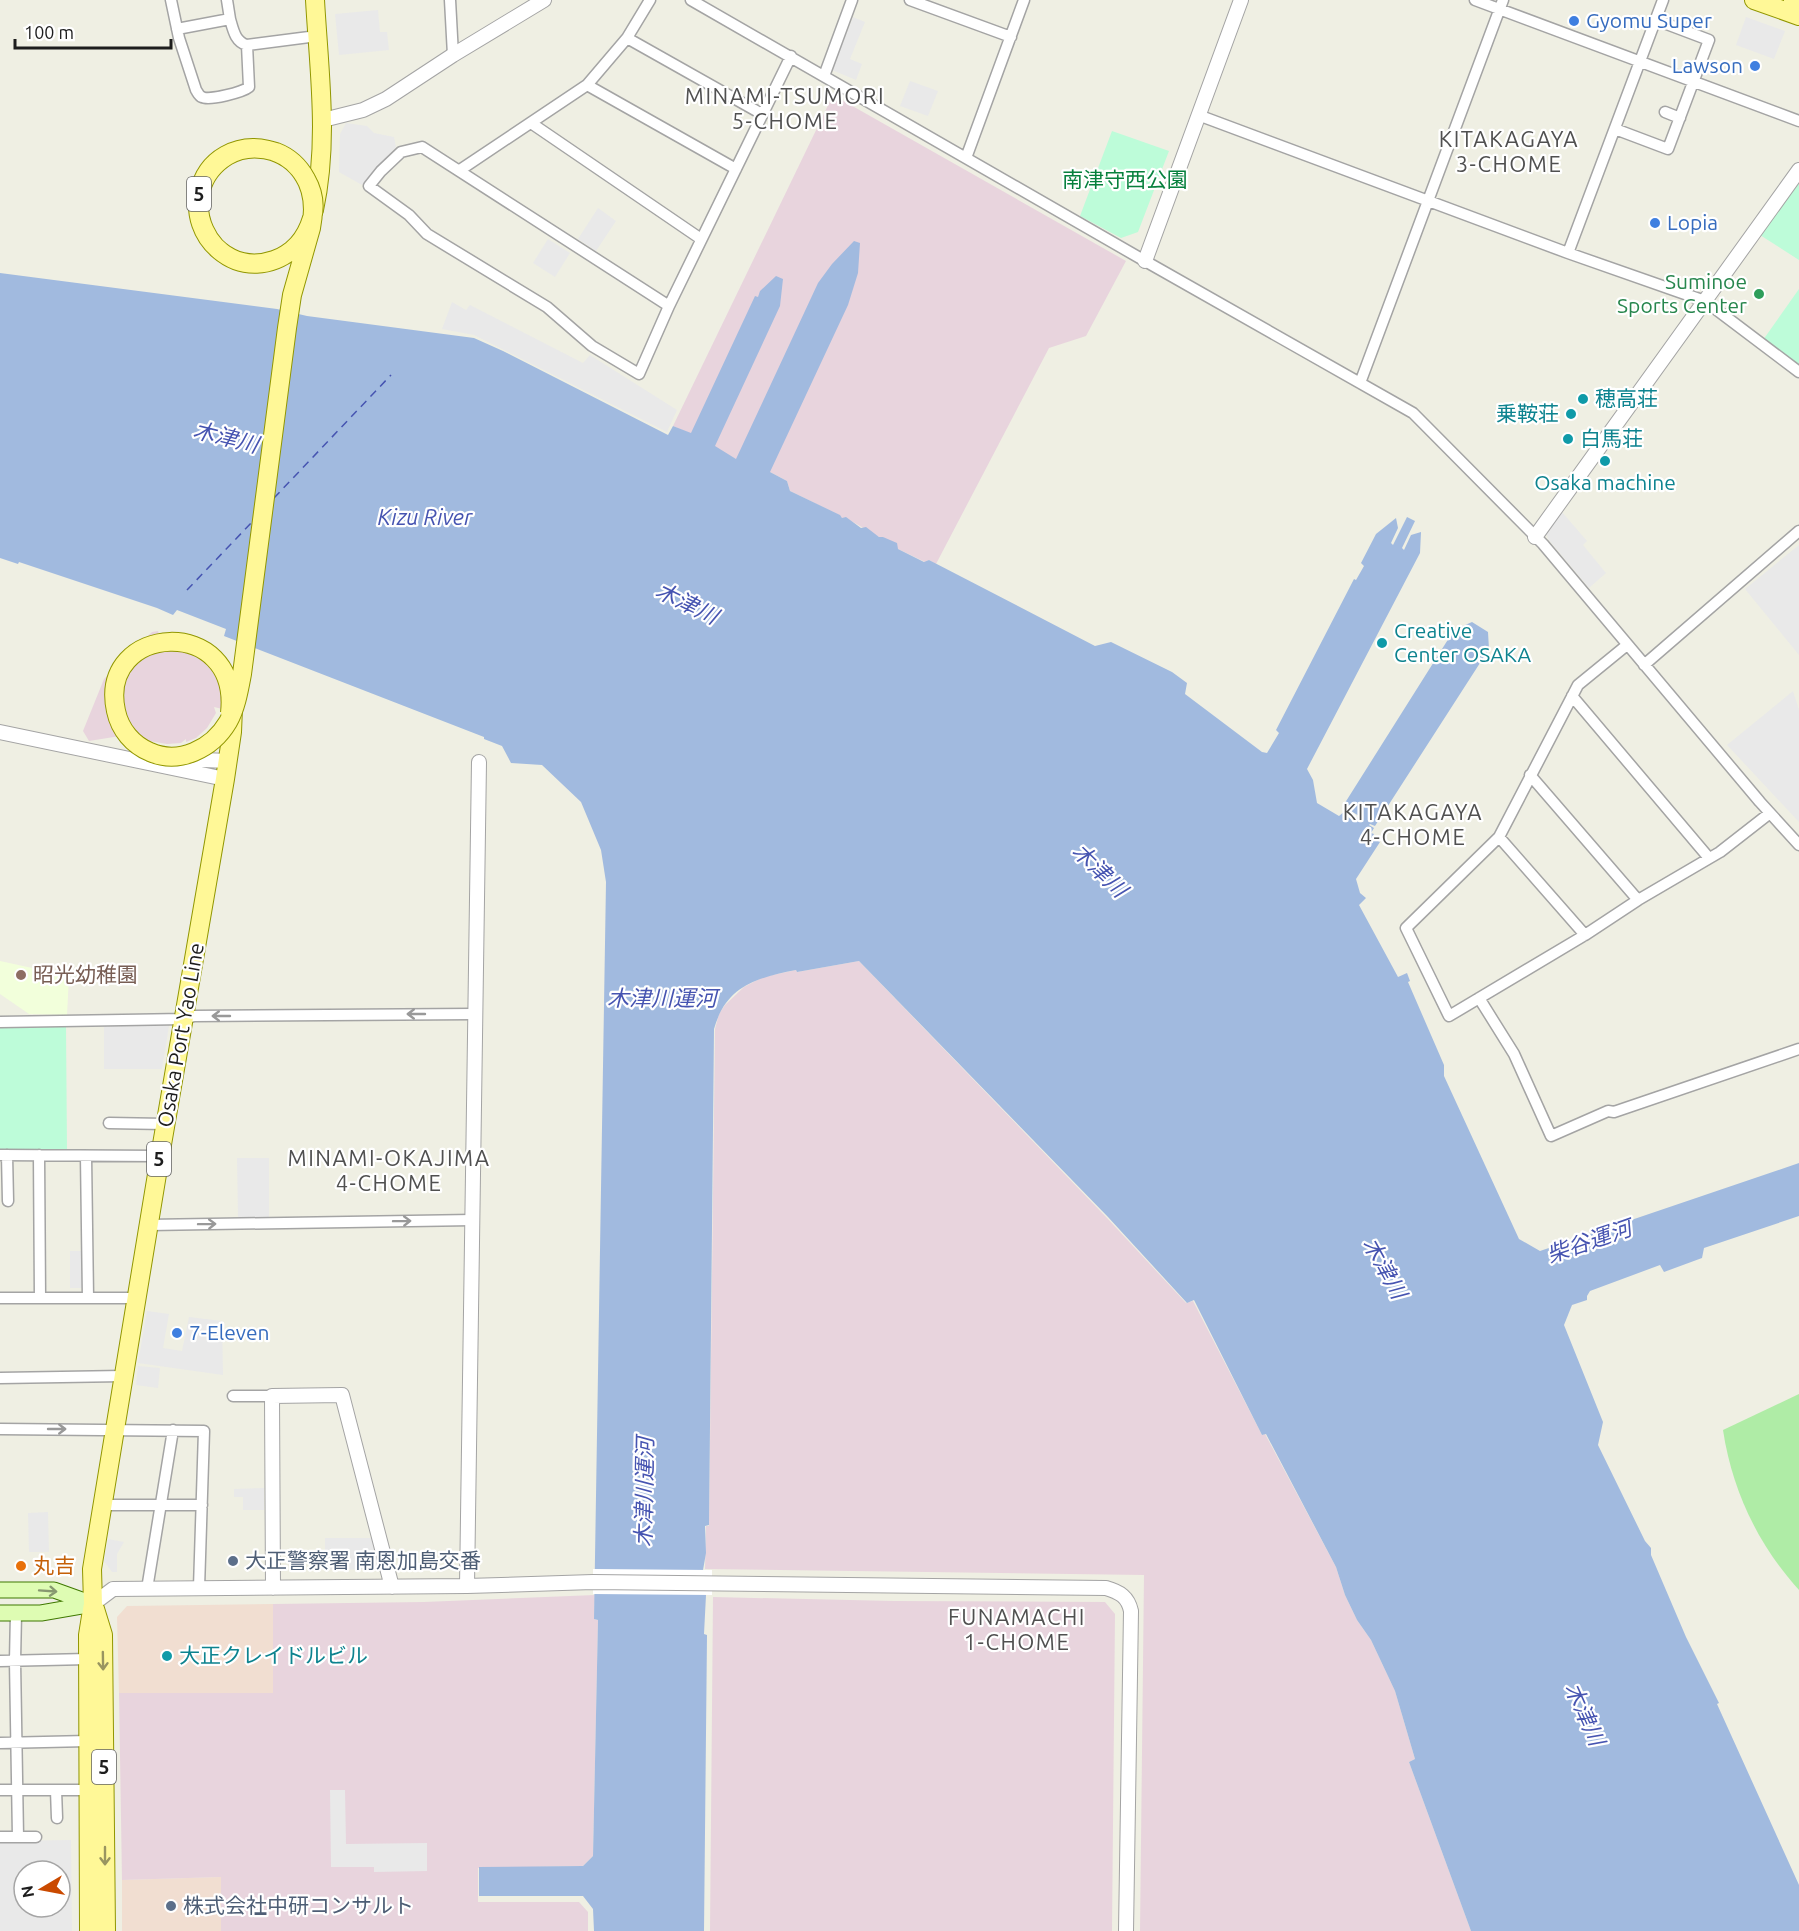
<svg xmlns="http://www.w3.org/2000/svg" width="1799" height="1931" viewBox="0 0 1799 1931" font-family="Ubuntu,'Noto Sans JP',sans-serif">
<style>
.commercial{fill:#f1ded1}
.industrial{fill:#e8d4dd}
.education{fill:#f2ffdb}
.grass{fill:#afeca6}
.park{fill:#bdfcd9}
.parking{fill:#e9e9e9;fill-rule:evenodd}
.water{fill:#a1badf}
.pier{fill:#fff}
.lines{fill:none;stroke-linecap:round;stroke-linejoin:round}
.ferry{stroke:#4654b1;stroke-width:1.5;stroke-dasharray:8 6;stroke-linecap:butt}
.minor-casing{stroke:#a4a4a4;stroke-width:13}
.tertiary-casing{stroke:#a4a4a4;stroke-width:16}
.secondary-casing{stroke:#3f7800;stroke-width:17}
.primary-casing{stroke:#919600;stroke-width:20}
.minor{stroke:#fff;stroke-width:10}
.tertiary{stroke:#fff;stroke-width:14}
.secondary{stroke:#defcb3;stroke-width:15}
.primary{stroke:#fff897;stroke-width:18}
.primary-bridge-casing{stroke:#919600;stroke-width:20;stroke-linecap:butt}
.primary-bridge{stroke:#fff897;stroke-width:18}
.oneway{stroke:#999}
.oneway2{stroke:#879870}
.oneway3{stroke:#999560}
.shop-dot{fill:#3f7fe0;stroke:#fff;stroke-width:2}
.leisure-dot{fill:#2e9e5b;stroke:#fff;stroke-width:2}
.culture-dot{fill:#0f9aa8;stroke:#fff;stroke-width:2}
.education-dot{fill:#8d6e63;stroke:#fff;stroke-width:2}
.service-dot{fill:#5c6f8a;stroke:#fff;stroke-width:2}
.food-dot{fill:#e8710a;stroke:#fff;stroke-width:2}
.labels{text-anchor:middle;stroke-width:4.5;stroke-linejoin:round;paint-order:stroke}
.shield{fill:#fff;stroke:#616161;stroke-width:1.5}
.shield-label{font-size:20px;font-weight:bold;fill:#1d1d1d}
.shop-label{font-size:21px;fill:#366cbe;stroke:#fff;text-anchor:start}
.park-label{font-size:21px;fill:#07803d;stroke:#fff}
.leisure-label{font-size:21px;fill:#27864d;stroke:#fff;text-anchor:end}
.culture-label{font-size:21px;fill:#0d838f;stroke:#fff;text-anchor:start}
.education-label{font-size:21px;fill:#785e54;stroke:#fff;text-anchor:start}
.street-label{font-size:21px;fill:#1d1d1d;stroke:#fff}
.service-label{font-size:21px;fill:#4e5e75;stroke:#fff;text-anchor:start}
.food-label{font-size:21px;fill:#c56008;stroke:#fff;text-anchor:start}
.neighbourhood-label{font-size:22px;letter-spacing:1.5px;fill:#505050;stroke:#fff}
.water-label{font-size:22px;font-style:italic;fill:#4654b1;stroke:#fff}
</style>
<rect width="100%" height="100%" fill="#efefe3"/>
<!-- commercial -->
<path class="commercial" d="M273 1604V1693H119L117 1617 127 1606Z
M221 1877V1931H122V1880Z"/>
<!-- industrial -->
<path class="industrial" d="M833 95 1126 261 1086 336 1049 348 936 564 929 560 925 562 898 549 883 537H879L846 518H842L839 515 790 491 787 481 770 472 738 456 737 460 691 434 673 426Z
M158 631 159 634 175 632 196 637 210 644 225 659 231 668 239 713 214 707 216 713 207 728 196 738 186 742V739L181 743 167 744 120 736 89 741 83 731 104 679 152 632Z
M859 961 1107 1218 1186 1303 1193 1301 1262 1435 1265 1434 1336 1567 1345 1595 1357 1620 1371 1640 1395 1691 1415 1759 1409 1762 1471 1931H1140L1144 1575 705 1569 706 1526H709L715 1029 719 1014 725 1005 744 987 763 977 796 970 797 972Z
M595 1595 594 1619 598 1620 593 1856 583 1866 478 1868V1902H579L588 1912V1931H221V1877L122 1880 119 1693H273V1604L424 1602Z
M713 1597 894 1601 1105 1602 1115 1614 1112 1931H710Z"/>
<!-- education -->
<path class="education" d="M0 961 69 976 67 1015 29 1014 0 994Z"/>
<!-- grass -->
<path class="grass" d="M1799 1394V1590C1758 1545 1732 1490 1723 1430Z"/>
<!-- park -->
<path class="park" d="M1112 131 1169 151 1138 232 1121 238 1080 216Z
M1799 179V260L1760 235Z
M1799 289V369L1763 340Z
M66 1026 67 1150H0V1027Z"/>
<!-- parking -->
<path class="parking" d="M378 10 380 32H387L389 50 339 55 335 14Z
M853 17 865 22 850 59 862 64 856 80 832 70Z
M1746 17 1785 31 1774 59 1736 45Z
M910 81 938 91 928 116 900 106Z
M346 123 367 126 374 133 394 137 396 147 362 185 339 172 340 134Z
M598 208 616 221 596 251 578 239Z
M548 239 570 253 555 277 533 263Z
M452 302 466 310 470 305 583 363 590 355 677 410 667 432 474 335 442 329Z
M1562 512 1587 541 1583 545 1606 573 1589 588 1548 539 1546 533 1547 526Z
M1799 545V655L1745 589Z
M1793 691 1799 710V822L1727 745Z
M104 1026H169L162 1069H104Z
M237 1158H269V1217H238Z
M70 1251H82V1288H70Z
M147 1311 169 1314 163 1348 182 1351 189 1317 222 1321 223 1375 138 1363Z
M138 1366 160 1368 158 1388 136 1385Z
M264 1488V1510H243V1497H234V1489Z
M48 1512 49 1552H29L28 1513Z
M325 1538H372L379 1569 325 1570Z
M108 1539 124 1542 117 1554V1572H112L104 1561Z
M330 1790H345L346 1844 427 1843V1871L374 1872V1867H331Z
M71 1840 72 1931H0V1841ZM24 1871H60V1907H24Z"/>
<!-- water -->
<path class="water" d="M854 241 860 243 858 273 848 305 770 472 787 481 790 491 840 515 842 518 846 517 861 528 866 527 879 537H883L897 543 898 549 924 562 929 560 1095 646 1111 642 1172 672 1187 683 1185 694 1262 752 1267 753 1279 733 1276 730 1354 579 1356 580 1364 566 1361 563 1376 534 1396 518 1398 528 1391 543 1393 545 1407 517 1415 521 1402 548 1404 550 1411 535 1421 532 1420 553 1307 769 1313 780 1317 803 1339 816 1345 811 1358 818 1359 816 1343 806 1454 630 1472 622 1488 632 1489 649 1375 826 1370 824 1369 825 1374 828 1371 833 1374 834 1372 838 1380 842 1356 879 1360 893 1366 898 1359 905 1398 977 1407 973 1410 981 1408 982 1444 1065V1076L1519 1239 1540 1251 1799 1163V1216L1704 1248 1702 1258 1664 1272 1660 1265 1590 1291 1587 1296V1300L1572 1305 1564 1325 1603 1422 1598 1445 1645 1541 1651 1548V1555L1686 1637 1719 1703 1717 1704 1799 1885V1931H1471L1409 1762 1415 1759 1395 1691 1371 1640 1357 1620 1345 1595 1336 1567 1266 1434 1262 1435 1194 1300 1187 1303 1108 1217 859 961 797 972 796 970C756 978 726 986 714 1029L709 1525 705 1526 706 1553 703 1570 706 1595 704 1634 707 1635 704 1931H594L593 1909 583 1896H479V1867L583 1866 593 1856 598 1620 594 1619 606 882 601 850 581 802 542 765 511 763 502 746 484 739V737L224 636 226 629 177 610 173 615 157 608 19 562 18 564 0 558V273L277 309 307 316 474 338 503 351 668 435 673 426 691 433 755 296 758 297 760 291 776 276 783 279 780 306 715 446 736 459 818 283 832 264Z"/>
<!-- pier -->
<path class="pier" d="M593 1569 712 1570V1595L593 1594Z"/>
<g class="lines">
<!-- ferry -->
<path class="ferry" d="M274 498 391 375
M187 590 253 521"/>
<!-- minor casing -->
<g class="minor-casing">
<path id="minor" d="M171 0 179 38 196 90C198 93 199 96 202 97 209 101 243 92 249 87L247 45 317 36
M227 0 230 19
M450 0 453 55
M691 0 1145 261 1413 413 1543 544 1760 802 1799 845
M910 0 1011 37
M1475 0 1799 121
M177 29 230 19C233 29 235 42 247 45
M627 38 762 114
M824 76 852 0
M587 85 736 169
M1665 112 1680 118
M1198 115 1568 253 1705 301 1799 372
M531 123 701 239
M1615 129 1668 149 1709 40 1656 20
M966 158 1024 0
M460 170 587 85 627 38 650 0
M1568 253 1663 0
M669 306 422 147 401 152 381 171 369 186 409 215 427 234 547 307 592 346 639 374 669 306 791 56
M1360 383 1503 0
M1644 665 1799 531
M1572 696 1709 858
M1530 775 1638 900
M1499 837 1406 928 1449 1016 1585 935 1638 900 1720 852 1770 813
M1585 935 1499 837 1578 685 1627 645
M1479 998 1514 1054 1551 1136 1608 1111 1614 1112 1799 1049
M0 1022 184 1019 194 1016 474 1014
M109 1123 165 1124
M0 1155 160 1156
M7 1155 8 1201
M39 1155 40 1298
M86 1156 88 1298
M149 1225 473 1220
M0 1298H137
M0 1378 123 1376
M233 1396H272
M0 1429 204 1431 199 1588
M102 1505H202
M147 1589 173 1430
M16 1613 15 1661 18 1837
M0 1661 88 1659
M0 1743 88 1741
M0 1790H88
M56 1790 57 1818
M0 1837H36"/>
</g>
<!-- tertiary casing -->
<g class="tertiary-casing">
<path id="tertiary" d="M323 120 363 110 386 99 453 55 544 0
M1145 261 1241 0
M1535 537 1799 170
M0 732 225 779
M182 759 227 761
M467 1586 479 762
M273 1588 272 1396 342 1395 392 1587
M93 1604 113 1589 467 1586 593 1582 1106 1588C1120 1592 1128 1597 1131 1611L1126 1931"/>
</g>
<!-- secondary casing -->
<g class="secondary-casing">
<path id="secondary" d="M0 1590H54L93 1604
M0 1613H41L93 1604"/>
</g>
<!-- primary casing -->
<g class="primary-casing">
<path id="primary" d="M1754 0 1799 16
M1793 0 1799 2
M314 210C329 141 319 71 315 0
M95 1609 103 1635 106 1931
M89 1931 88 1635 93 1604 92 1569 160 1156 225 779 232 732 233 708"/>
</g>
<!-- minor -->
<use href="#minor" class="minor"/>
<!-- tertiary -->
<use href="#tertiary" class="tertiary"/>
<!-- secondary -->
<use href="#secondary" class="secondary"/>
<!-- primary -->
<use href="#primary" class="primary"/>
<!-- primary-bridge casing -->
<g class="primary-bridge-casing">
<path id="primary-bridge" d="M230 713C241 614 97 623 116 711 120 730 133 745 150 752 179 765 212 749 228 722 236 708 239 690 242 674L287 328 292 295 311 228C329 138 214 121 199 193 195 214 202 236 219 250 266 291 337 233 306 179 299 166 289 157 276 152 260 147 242 147 227 156 169 192 209 282 274 260 294 253 306 238 312 218"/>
</g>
<!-- primary-bridge -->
<use href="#primary-bridge" class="primary-bridge"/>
</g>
<!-- one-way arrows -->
<defs><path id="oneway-shaft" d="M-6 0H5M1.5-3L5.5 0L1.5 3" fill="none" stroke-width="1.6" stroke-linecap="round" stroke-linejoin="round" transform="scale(1.5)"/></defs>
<g class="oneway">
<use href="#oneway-shaft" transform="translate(416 1014) rotate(180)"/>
<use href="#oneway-shaft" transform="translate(221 1016) rotate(180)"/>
<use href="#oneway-shaft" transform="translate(402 1221) rotate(-1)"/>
<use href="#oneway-shaft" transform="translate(207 1224) rotate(-1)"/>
<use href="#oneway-shaft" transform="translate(57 1429)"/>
</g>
<use class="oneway2" href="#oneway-shaft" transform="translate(48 1591) rotate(4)"/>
<g class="oneway3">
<use href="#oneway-shaft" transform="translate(103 1661) rotate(89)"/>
<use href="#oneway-shaft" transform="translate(105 1856) rotate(90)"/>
</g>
<!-- markers -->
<g class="shop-dot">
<circle cx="1574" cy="21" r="6"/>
<circle cx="1755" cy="66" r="6"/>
<circle cx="1655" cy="223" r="6"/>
<circle cx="177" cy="1333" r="6"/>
</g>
<circle class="leisure-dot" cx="1759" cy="294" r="6"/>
<g class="culture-dot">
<circle cx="1583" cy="399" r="6"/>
<circle cx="1571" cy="414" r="6"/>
<circle cx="1568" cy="439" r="6"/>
<circle cx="1605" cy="461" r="6"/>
<circle cx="1382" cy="643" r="6"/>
<circle cx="167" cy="1656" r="6"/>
</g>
<circle class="education-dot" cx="21" cy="975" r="6"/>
<g class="service-dot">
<circle cx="233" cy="1561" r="6"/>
<circle cx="171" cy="1906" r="6"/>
</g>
<circle class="food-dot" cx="21" cy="1566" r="6"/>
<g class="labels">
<!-- shield labels -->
<g class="shield">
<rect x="187" y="177" width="24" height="34" rx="4.5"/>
<rect x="147" y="1142" width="24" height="34" rx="4.5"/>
<rect x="92" y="1750" width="24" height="34" rx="4.5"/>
</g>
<g class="shield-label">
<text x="199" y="201">5</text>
<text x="159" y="1166">5</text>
<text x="104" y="1774">5</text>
</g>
<!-- shop labels -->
<g class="shop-label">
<text x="1586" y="28">Gyomu Super</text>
<text x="1743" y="73" text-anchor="end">Lawson</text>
<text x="1667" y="230">Lopia</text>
<text x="189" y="1340">7-Eleven</text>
</g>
<!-- park labels -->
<g class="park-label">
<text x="1125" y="187">南津守西公園</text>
</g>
<!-- leisure labels -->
<g class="leisure-label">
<text x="1747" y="289">Suminoe<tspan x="1747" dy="24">Sports Center</tspan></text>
</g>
<!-- culture labels -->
<g class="culture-label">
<text x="1595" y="406">穂高荘</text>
<text x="1559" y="421" text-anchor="end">乗鞍荘</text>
<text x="1580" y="446">白馬荘</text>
<text x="1605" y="490" text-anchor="middle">Osaka machine</text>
<text x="1394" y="638">Creative<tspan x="1394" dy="24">Center OSAKA</tspan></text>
<text x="179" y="1663">大正クレイドルビル</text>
</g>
<!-- education labels -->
<g class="education-label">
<text x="33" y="982">昭光幼稚園</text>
</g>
<!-- street labels -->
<g class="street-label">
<text transform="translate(181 1035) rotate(-80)" y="7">Osaka Port Yao Line</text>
</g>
<!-- service labels -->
<g class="service-label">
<text x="245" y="1568">大正警察署 南恩加島交番</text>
<text x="183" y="1913">株式会社中研コンサルト</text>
</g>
<!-- food labels -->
<g class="food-label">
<text x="33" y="1573">丸吉</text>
</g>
<!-- neighbourhood labels -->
<g class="neighbourhood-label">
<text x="785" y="104">MINAMI-TSUMORI<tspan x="785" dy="25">5-CHOME</tspan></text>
<text x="1509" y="147">KITAKAGAYA<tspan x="1509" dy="25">3-CHOME</tspan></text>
<text x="1413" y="820">KITAKAGAYA<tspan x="1413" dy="25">4-CHOME</tspan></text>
<text x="389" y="1166">MINAMI-OKAJIMA<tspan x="389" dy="25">4-CHOME</tspan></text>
<text x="1017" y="1625">FUNAMACHI<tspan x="1017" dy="25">1-CHOME</tspan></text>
</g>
<!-- water labels -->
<g class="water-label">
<text transform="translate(226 437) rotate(14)" y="8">木津川</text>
<text x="425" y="525">Kizu River</text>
<text transform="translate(687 603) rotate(26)" y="8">木津川</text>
<text transform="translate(1100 870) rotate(44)" y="8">木津川</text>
<text x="662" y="1006">木津川運河</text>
<text transform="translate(1589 1241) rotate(-19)" y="8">柴谷運河</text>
<text transform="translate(1385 1268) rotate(61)" y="8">木津川</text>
<text transform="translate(644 1492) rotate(-89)" y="8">木津川運河</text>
<text transform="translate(1585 1714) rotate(66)" y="8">木津川</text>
</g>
</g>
<!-- north arrow -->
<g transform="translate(42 1889) rotate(260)"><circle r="28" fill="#ffffff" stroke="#a5a5a5" stroke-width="1.5"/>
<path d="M0-4.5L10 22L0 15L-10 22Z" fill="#ca4a00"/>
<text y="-9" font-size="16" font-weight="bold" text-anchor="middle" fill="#1d1d1d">N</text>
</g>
<!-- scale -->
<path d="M15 39v9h156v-9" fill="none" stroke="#1d1d1d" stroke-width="3"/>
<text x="24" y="39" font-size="18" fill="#1d1d1d" stroke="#ffffff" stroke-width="4.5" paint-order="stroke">100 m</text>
</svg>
